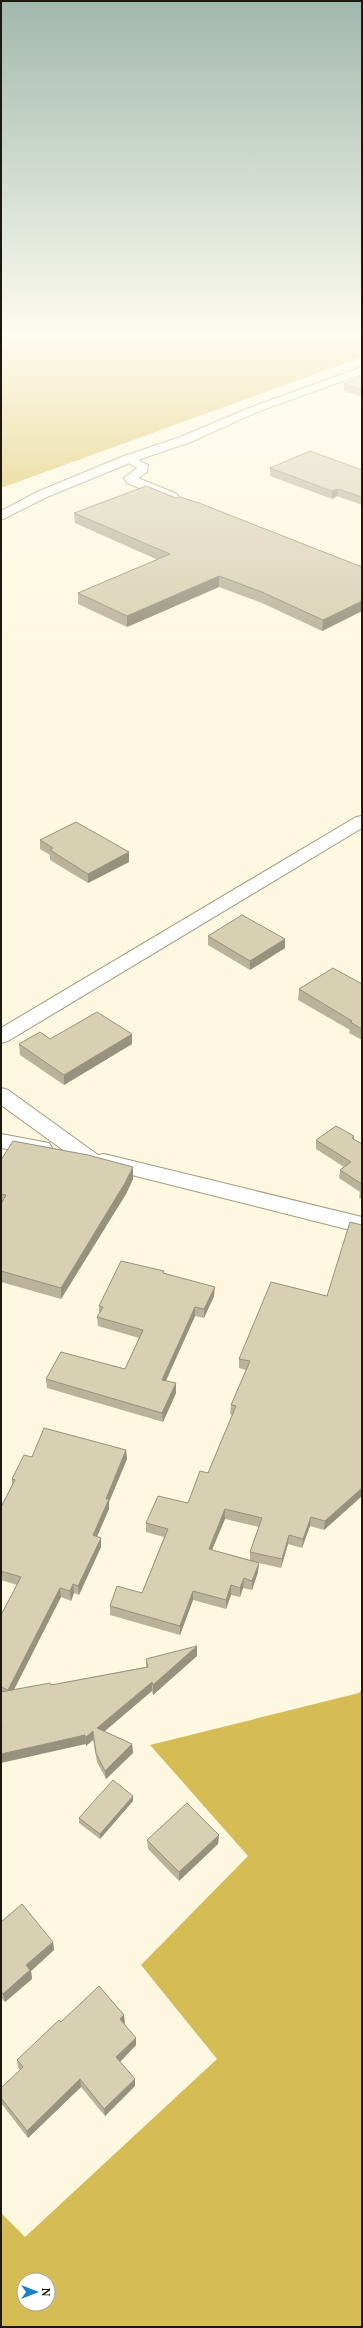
<svg xmlns="http://www.w3.org/2000/svg" width="363" height="2328" viewBox="0 0 363 2328" font-family="'Noto Serif',serif">
<rect width="100%" height="100%" fill="#fef8e0"/>
<path fill="#d5bd54" fill-rule="evenodd" d="M362,1689V2327H1V2213L25,2237L217,2059L141,1965L248,1856L150,1745L359,1693ZM24,2280H48V2304H24Z"/>
<path fill="#d7bf56" d="M1,333H362V357L1,488Z"/>
<g fill="none" stroke-linecap="round" stroke-linejoin="round">
<g stroke="#a29b7e" stroke-width="2">
<path id="minor" d="M128,455L148,465L147,472L138,478L177,494L179,497L177,500H169L127,483L124,478L137,468L122,459Z
M1,1088L8,1090L98,1155L104,1154L362,1217V1233L104,1168L95,1164L89,1165L81,1163L1,1105Z
M1,1134L49,1143L52,1148L49,1153L41,1155L1,1148Z"/>
</g>
<g stroke="#a29b7e" stroke-width="2">
<path id="tertiary" d="M362,367V374L257,412L191,442L132,462L47,497L1,520V511L39,491L124,456L183,436L249,408Z
M362,816V828L8,1041L1,1043V1028L356,817Z"/>
</g>
<use href="#minor" fill="#fff" fill-rule="evenodd"/>
<use href="#tertiary" fill="#fff" fill-rule="evenodd"/>
</g>
<path fill="#b9b399" fill-rule="evenodd" d="M362,376V397L344,391V384Z
M270,468L362,470V505L337,496L332,499L270,476Z
M176,498L362,567V611L322,631L262,603L219,587L127,627L78,604V593L158,560L75,523L74,513Z
M40,840L129,852V862L88,883L50,860V855L40,849Z
M208,936L285,948L250,970L208,945Z
M362,984V1040L349,1033L350,1030L298,1000L299,989Z
M50,1039L132,1044L64,1085L20,1055L19,1044Z
M354,1136V1139L362,1144V1199L359,1198L360,1192L339,1178L340,1170L344,1167L316,1149V1140Z
M1,1160L133,1167V1179L126,1194L61,1299L1,1282Z
M362,1225V1496L324,1530L310,1526L302,1548L288,1544L281,1568L259,1563L258,1572L252,1590L243,1588L240,1597L231,1595L226,1609L193,1600L180,1635L110,1615V1606L142,1593L164,1537L146,1532V1523L188,1503L208,1473L232,1415L230,1414L231,1405L246,1370L239,1368V1359L327,1296ZM225,1519L259,1527L250,1552V1560L212,1550Z
M164,1273L214,1296L204,1318L195,1316L166,1381L176,1383V1393L163,1422L47,1388L46,1379L125,1369L139,1338L98,1326L97,1317L99,1314V1306Z
M126,1450L127,1459L109,1502V1509L97,1537L101,1538V1547L79,1595L74,1593L71,1601L61,1597L14,1690L51,1685L146,1667V1659L197,1656L153,1695L152,1691L104,1731L132,1744L133,1753L106,1779L97,1762L93,1740L86,1746V1744L2,1728L1,1725V1615L17,1585L1,1580V1507L12,1485V1479L32,1457Z
M133,1801L100,1839L79,1823V1818Z
M219,1835L218,1844L179,1881L148,1849L147,1840Z
M1,1922L53,1942L54,1950L31,1971L32,1979L5,2002L1,1998Z
M61,2022L125,2023L124,2024L136,2045L120,2062L135,2079V2086L105,2116L81,2087L28,2138L1,2103V2088L20,2070L18,2067L17,2060Z"/>
<path fill="#96927d" d="M338,489L337,496L332,499V491Z
M219,576V587L127,627V616Z
M362,601V611L322,631L323,620Z
M129,852V862L88,883V874Z
M285,939V948L250,970V961Z
M132,1034V1044L64,1085V1075Z
M133,1167V1179L126,1194L61,1299V1288Z
M215,1287L214,1296L204,1318V1309Z
M195,1307V1316L162,1389V1380Z
M176,1383V1393L163,1422L162,1413Z
M126,1450L127,1459L109,1502V1509L93,1545V1535L106,1499Z
M362,1488V1496L324,1530L325,1521Z
M225,1509V1519L208,1559L209,1549Z
M311,1517L310,1526L302,1548L303,1539Z
M289,1535L288,1544L281,1568L282,1559Z
M101,1538V1547L79,1595L78,1586Z
M259,1563L258,1572L252,1590V1581Z
M244,1578L243,1588L240,1597V1588Z
M73,1584L74,1593L71,1601L70,1591Z
M231,1585V1595L226,1609V1600Z
M60,1588L61,1597L9,1699L8,1690Z
M193,1591V1600L180,1635V1626Z
M197,1646V1656L153,1695V1685Z
M152,1682V1691L98,1737L97,1728Z
M93,1731V1740L86,1746V1737Z
M85,1735L86,1744L1,1763V1754Z
M132,1744L133,1753L106,1779L105,1771Z
M133,1796V1801L100,1839V1834Z
M219,1835L218,1844L179,1881V1872Z
M53,1942L54,1950L31,1971L32,1979L5,2002L3,1994L26,1965Z
M124,2015L125,2023L121,2027L120,2019Z
M136,2038V2045L117,2065L116,2057Z
M80,2079L81,2087L28,2138L27,2131Z
M135,2079V2086L105,2116L104,2109Z"/>
<path fill="#d7d0b2" stroke="#96927d" d="M362,376V390L344,384Z
M310,451L362,470V497L338,489L332,491L270,468Z
M146,486L176,498L180,497L199,503L362,567V601L323,620L262,592L219,576L127,616L78,593L170,554L74,513Z
M76,822L129,852L88,874L50,850L53,848L40,840Z
M242,915L285,939L250,961L208,936Z
M333,968L362,984V1029L350,1022L352,1021L299,989Z
M97,1012L132,1034L64,1075L19,1044L40,1032L50,1039Z
M336,1126L354,1136L352,1138L362,1144V1184L340,1170L351,1162L316,1140Z
M13,1141L88,1155L133,1167L125,1183L61,1288L1,1271V1204L6,1195L1,1194V1160Z
M350,1222L362,1225V1488L325,1521L311,1517L303,1539L289,1535L282,1559L250,1552L262,1518L225,1509L209,1549L259,1563L252,1581L244,1578L240,1588L231,1585L226,1600L193,1591L180,1626L110,1606L117,1586L142,1593L168,1529L146,1523L158,1496L188,1503L200,1471L208,1473L236,1406L231,1405L250,1361L239,1359L271,1282L327,1296Z
M121,1261L164,1271L163,1273L215,1287L204,1309L195,1307L162,1380L176,1383L162,1413L46,1379L61,1352L125,1369L143,1330L97,1317L103,1307L99,1306Z
M44,1428L126,1450L106,1499H109L93,1535L101,1538L78,1586L73,1584L70,1591L60,1588L8,1690L1,1687V1615L21,1577L1,1571V1507L15,1480L12,1479L24,1455L32,1457Z
M197,1646L153,1685L152,1682L97,1728L132,1744L105,1771L96,1753L93,1731L86,1737L85,1735L1,1754V1729L2,1728L1,1725V1692L50,1683L51,1685L148,1667L146,1659Z
M113,1780L133,1796L100,1834L79,1818Z
M187,1803L219,1835L179,1872L147,1840Z
M22,1904L53,1942L26,1965L30,1970L3,1994L1,1991V1922Z
M99,1986L124,2015L120,2019L136,2038L116,2057L135,2079L104,2109L80,2079L27,2131L1,2098V2088L23,2067L17,2060L59,2020L61,2022Z"/>
<linearGradient id="sky" x2="0" y2="1"><stop stop-color="#a1b8ae"/><stop offset="0.51" stop-color="#fffcf1"/><stop offset="1" stop-color="#fffcf1" stop-opacity="0"/></linearGradient>
<rect width="363" height="659" fill="url(#sky)"/>
<rect width="363" height="2328" fill="none" stroke="#1c1a0f" stroke-width="4"/>
<g transform="translate(36 2292) rotate(90)"><circle r="19" fill="#ffffff" stroke="#a4a39f"/>
<path d="M0-3L7 15L0 10L-7 15Z" fill="#1680ca"/>
<text y="-6" font-size="11" font-weight="bold" text-anchor="middle" fill="#1c1a0f">N</text>
</g>
</svg>
